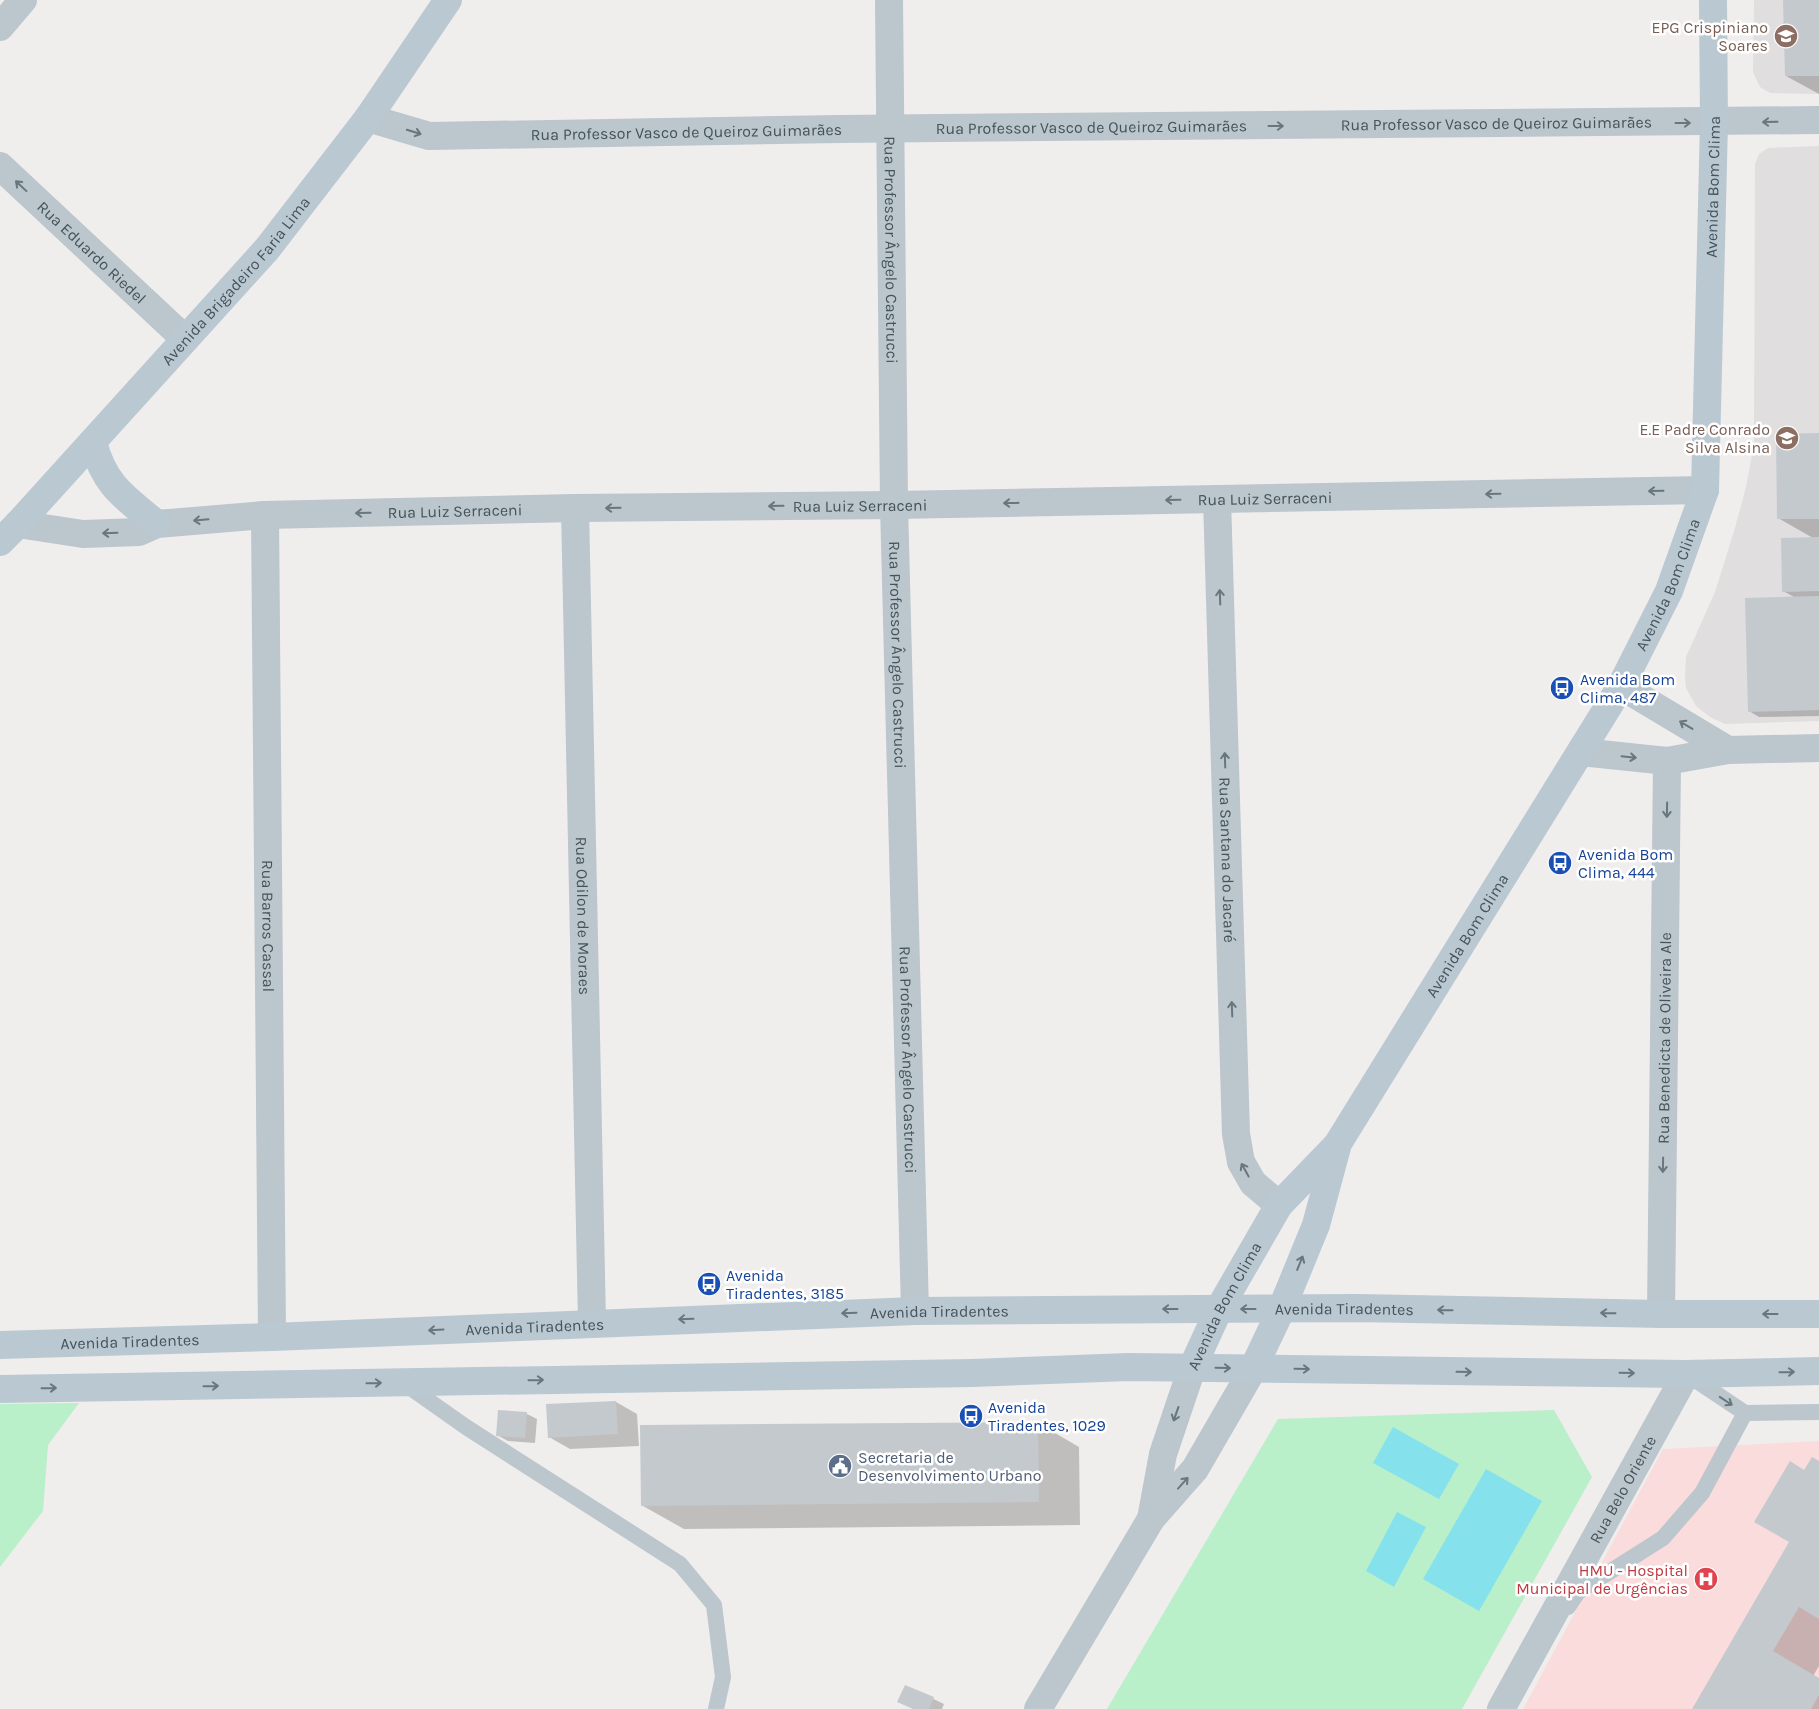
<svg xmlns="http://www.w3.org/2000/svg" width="1819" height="1709" viewBox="0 0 1819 1709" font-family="Karla,sans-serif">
<rect width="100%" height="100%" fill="#f0eded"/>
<path fill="#e1dedf" d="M1754,0H1819V94L1770,93L1760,87L1753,72Z
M1819,146V721L1725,724L1710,717L1696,706L1686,688L1685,675L1686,657L1715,592L1735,528L1746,487L1754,444L1755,164L1759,154L1768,148Z"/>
<path fill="#fbdcdc" d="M1819,1441V1709H1523L1663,1449Z"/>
<path fill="#b9efc9" d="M79,1403L48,1445L43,1511L0,1567V1404Z
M1554,1410L1592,1477L1462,1709H1107L1278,1419Z"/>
<path fill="#85e2ed" d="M1393,1427L1459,1464L1439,1499L1373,1463Z
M1486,1469L1542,1501L1479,1611L1423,1579Z
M1397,1512L1426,1527L1394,1587L1366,1571Z"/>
<path fill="#0003" d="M1785,0H1819V94L1786,76Z
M1819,434V716L1759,717L1749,711L1796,598L1783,591L1813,538L1778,518Z
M616,1402L637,1414L639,1446L570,1449L549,1437Z
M527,1414L537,1419L535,1443L508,1441L497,1435Z
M1038,1423L1079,1447L1080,1525L684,1529L643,1506Z
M1819,1463V1666L1813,1676L1819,1679V1709H1694L1790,1542L1805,1471Z
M906,1686L944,1704L942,1709H913Z"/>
<path fill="#c4c9cd" d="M1783,0H1819V76H1785Z
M1819,433V519H1777L1776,434Z
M1819,537V591L1782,592L1781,538Z
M1819,596V710L1748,712L1745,598Z
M616,1401L618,1434L548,1438L546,1404Z
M498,1410L527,1412L525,1438L496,1436Z
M1038,1422L1039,1502L641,1506L640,1425Z
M1812,1457L1819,1461V1619L1799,1607L1773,1651L1819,1678V1695L1811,1709H1692L1789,1542L1754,1522L1790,1461L1804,1470Z
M905,1685L934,1697L929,1709H913L897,1702Z"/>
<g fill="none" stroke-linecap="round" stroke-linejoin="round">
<path stroke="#bbc6cd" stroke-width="16" d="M1688,1375L1745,1413L1819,1412
M405,1384L466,1427L680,1564L714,1605L723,1677L716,1709
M1568,1607L1578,1592L1663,1538L1702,1493L1745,1413"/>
<g stroke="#bbc6cd" stroke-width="28">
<path id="s1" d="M889,0L894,505L915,1311"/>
<path d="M0,27L23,0"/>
<path id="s2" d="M368,118L429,136L839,129L1819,120"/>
<path id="s3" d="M0,166L185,339"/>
<path id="s4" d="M1217,499L1236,1134L1241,1162L1253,1183L1279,1205"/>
<path id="s5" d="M575,508L592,1323"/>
<path id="s6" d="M265,515L272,1337"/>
<path id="s7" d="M18,524L83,534L139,532L157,524L265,515L575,508L894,505L1705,490"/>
<path d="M1621,686L1728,750"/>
<path d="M1581,752L1667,761L1728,750L1819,748"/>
<path id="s8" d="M1661,1314L1667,761"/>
<path d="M1151,1519L1163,1454L1192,1368"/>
<path d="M1038,1709L1151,1519L1195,1469L1253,1369"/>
<path id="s9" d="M1501,1709L1686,1374"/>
</g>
<g stroke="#bac8d2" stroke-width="28">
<path d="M93,442C104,485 124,497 157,524"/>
<path id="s10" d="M0,542L18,524L267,249L368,118L448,0"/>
<path id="s11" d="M0,1345L272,1337L915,1311L1358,1308L1661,1314H1819"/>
<path id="s12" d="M1192,1368L1219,1309L1279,1205L1337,1145L1621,686L1669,591L1705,490L1714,123L1713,0"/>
<path d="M1253,1369L1282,1308L1316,1225L1337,1147"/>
<path d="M0,1389L972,1373L1129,1367L1686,1374L1819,1371"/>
</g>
</g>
<defs><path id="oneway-shaft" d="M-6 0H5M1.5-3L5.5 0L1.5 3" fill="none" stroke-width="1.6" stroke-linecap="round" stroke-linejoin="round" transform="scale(1.25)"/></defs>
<g stroke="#68767d">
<use href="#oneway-shaft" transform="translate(1770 122) rotate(179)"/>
<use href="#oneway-shaft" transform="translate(1683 123)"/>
<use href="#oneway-shaft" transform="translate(1276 126)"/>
<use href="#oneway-shaft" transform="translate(414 132) rotate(17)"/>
<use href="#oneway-shaft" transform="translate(21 186) rotate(-137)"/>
<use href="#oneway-shaft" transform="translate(1656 491) rotate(179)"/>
<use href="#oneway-shaft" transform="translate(1493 494) rotate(179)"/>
<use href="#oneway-shaft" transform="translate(1173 500) rotate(179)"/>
<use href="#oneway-shaft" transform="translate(1011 503) rotate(179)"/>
<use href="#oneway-shaft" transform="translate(776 506) rotate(179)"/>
<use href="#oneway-shaft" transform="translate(613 508) rotate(179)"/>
<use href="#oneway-shaft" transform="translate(363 513) rotate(179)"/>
<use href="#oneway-shaft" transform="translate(201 520) rotate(175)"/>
<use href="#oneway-shaft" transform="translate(110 533) rotate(178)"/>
<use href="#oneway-shaft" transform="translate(1220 597) rotate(-92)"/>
<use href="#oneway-shaft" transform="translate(1686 725) rotate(-149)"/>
<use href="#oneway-shaft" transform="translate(1629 757) rotate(6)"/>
<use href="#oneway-shaft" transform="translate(1225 760) rotate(-92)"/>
<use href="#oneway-shaft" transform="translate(1667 810) rotate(91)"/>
<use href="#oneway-shaft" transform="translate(1232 1009) rotate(-92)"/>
<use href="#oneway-shaft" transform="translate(1663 1165) rotate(91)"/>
<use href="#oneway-shaft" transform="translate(1245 1170) rotate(-119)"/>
<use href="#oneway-shaft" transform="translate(1726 1401) rotate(34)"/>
<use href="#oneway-shaft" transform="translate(1176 1414) rotate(109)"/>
<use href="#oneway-shaft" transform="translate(1183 1483) rotate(-48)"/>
</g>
<g stroke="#68767f">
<use href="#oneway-shaft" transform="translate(1300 1263) rotate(-68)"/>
<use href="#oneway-shaft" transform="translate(1170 1309) rotate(-180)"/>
<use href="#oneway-shaft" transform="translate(1248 1309) rotate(180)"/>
<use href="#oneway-shaft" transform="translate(1445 1310) rotate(-179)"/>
<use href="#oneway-shaft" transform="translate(849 1313) rotate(178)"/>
<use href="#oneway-shaft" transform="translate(1608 1313) rotate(-179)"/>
<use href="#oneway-shaft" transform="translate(1770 1314) rotate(-180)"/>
<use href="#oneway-shaft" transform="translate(686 1319) rotate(178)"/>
<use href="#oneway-shaft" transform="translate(436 1330) rotate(177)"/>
<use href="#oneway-shaft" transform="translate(1223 1368) rotate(1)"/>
<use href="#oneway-shaft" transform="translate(1302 1369) rotate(1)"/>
<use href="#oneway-shaft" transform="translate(1464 1372) rotate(1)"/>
<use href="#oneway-shaft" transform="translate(1787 1372) rotate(-1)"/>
<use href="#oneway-shaft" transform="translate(1627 1373) rotate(1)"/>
<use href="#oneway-shaft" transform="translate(536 1380) rotate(-1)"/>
<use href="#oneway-shaft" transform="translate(374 1383) rotate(-1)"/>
<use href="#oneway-shaft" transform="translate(211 1386) rotate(-1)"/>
<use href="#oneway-shaft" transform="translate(49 1388) rotate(-1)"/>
</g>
<defs>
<g id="school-disc" transform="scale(1.25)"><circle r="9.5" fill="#8d6e63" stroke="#fff"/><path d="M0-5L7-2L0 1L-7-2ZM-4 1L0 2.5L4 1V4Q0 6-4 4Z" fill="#fff"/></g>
<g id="bus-disc" transform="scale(1.25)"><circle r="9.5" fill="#1a4fb4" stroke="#fff"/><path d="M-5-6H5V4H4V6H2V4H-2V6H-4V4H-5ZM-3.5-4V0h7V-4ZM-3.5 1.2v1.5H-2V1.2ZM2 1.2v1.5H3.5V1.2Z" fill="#fff"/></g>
<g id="civic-disc" transform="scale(1.25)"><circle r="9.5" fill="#5c6f8a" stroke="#fff"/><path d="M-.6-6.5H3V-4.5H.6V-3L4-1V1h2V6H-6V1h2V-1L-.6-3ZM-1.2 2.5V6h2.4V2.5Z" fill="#fff"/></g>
<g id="hospital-disc" transform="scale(1.25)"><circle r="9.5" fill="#e0444e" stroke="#fff"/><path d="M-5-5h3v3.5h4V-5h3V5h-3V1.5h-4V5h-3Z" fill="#fff"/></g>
</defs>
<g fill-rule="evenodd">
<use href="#school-disc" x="1786" y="36"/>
<use href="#school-disc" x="1787" y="438"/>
<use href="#bus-disc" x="1562" y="688"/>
<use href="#bus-disc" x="1560" y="863"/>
<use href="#bus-disc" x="709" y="1284"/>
<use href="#bus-disc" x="971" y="1416"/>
<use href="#civic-disc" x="840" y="1466"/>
<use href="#hospital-disc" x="1706" y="1579"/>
</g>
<g text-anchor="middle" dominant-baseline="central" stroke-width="5" stroke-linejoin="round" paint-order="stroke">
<g font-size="16" fill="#785e54" stroke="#fff" text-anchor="end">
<text x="1768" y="27">EPG Crispiniano<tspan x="1768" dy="18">Soares</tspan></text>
<text x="1770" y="429">E.E Padre Conrado<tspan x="1770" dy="18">Silva Alsina</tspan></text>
</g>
<g font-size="16" fill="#45535b" stroke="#fff">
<text stroke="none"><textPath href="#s2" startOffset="1131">Rua Professor Vasco de Queiroz Guimarães</textPath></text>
<text stroke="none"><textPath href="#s2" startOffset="726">Rua Professor Vasco de Queiroz Guimarães</textPath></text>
<text stroke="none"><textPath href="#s2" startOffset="321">Rua Professor Vasco de Queiroz Guimarães</textPath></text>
<text stroke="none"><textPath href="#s12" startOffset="1325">Avenida Bom Clima</textPath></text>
<text stroke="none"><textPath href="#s1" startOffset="250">Rua Professor Ângelo Castrucci</textPath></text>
<text stroke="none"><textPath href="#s3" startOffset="126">Rua Eduardo Riedel</textPath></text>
<text stroke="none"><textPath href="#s10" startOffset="352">Avenida Brigadeiro Faria Lima</textPath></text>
<text stroke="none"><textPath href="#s7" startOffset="1250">Rua Luiz Serraceni</textPath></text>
<text stroke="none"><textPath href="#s7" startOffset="845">Rua Luiz Serraceni</textPath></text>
<text stroke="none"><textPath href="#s7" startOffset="440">Rua Luiz Serraceni</textPath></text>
<text stroke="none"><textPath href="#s12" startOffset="920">Avenida Bom Clima</textPath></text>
<text stroke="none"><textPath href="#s1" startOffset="655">Rua Professor Ângelo Castrucci</textPath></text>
<text stroke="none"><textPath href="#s4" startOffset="361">Rua Santana do Jacaré</textPath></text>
<text stroke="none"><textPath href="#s5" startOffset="408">Rua Odilon de Moraes</textPath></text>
<text stroke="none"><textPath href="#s6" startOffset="411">Rua Barros Cassal</textPath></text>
<text stroke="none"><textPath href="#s12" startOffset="515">Avenida Bom Clima</textPath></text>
<text stroke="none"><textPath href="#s8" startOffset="276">Rua Benedicta de Oliveira Ale</textPath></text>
<text stroke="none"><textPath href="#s1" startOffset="1060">Rua Professor Ângelo Castrucci</textPath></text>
<text stroke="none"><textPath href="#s12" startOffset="70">Avenida Bom Clima</textPath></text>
<text stroke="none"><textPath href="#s11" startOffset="1345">Avenida Tiradentes</textPath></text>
<text stroke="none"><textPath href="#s11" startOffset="940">Avenida Tiradentes</textPath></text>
<text stroke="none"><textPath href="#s11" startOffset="535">Avenida Tiradentes</textPath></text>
<text stroke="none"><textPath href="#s11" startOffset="130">Avenida Tiradentes</textPath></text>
<text stroke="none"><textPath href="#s9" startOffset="251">Rua Belo Oriente</textPath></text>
</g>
<g font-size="16" fill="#164399" stroke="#fff" text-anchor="start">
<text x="1580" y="679">Avenida Bom<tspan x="1580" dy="18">Clima, 487</tspan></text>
<text x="1578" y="854">Avenida Bom<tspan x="1578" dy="18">Clima, 444</tspan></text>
<text x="726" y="1275">Avenida<tspan x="726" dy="18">Tiradentes, 3185</tspan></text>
<text x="988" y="1407">Avenida<tspan x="988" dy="18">Tiradentes, 1029</tspan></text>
</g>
<g font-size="16" fill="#4e5e75" stroke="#fff" text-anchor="start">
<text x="858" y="1457">Secretaria de<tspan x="858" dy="18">Desenvolvimento Urbano</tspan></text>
</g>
<g font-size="16" fill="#be3a42" stroke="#fff" text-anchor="end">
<text x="1688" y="1570">HMU - Hospital<tspan x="1688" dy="18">Municipal de Urgências</tspan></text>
</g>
</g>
</svg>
